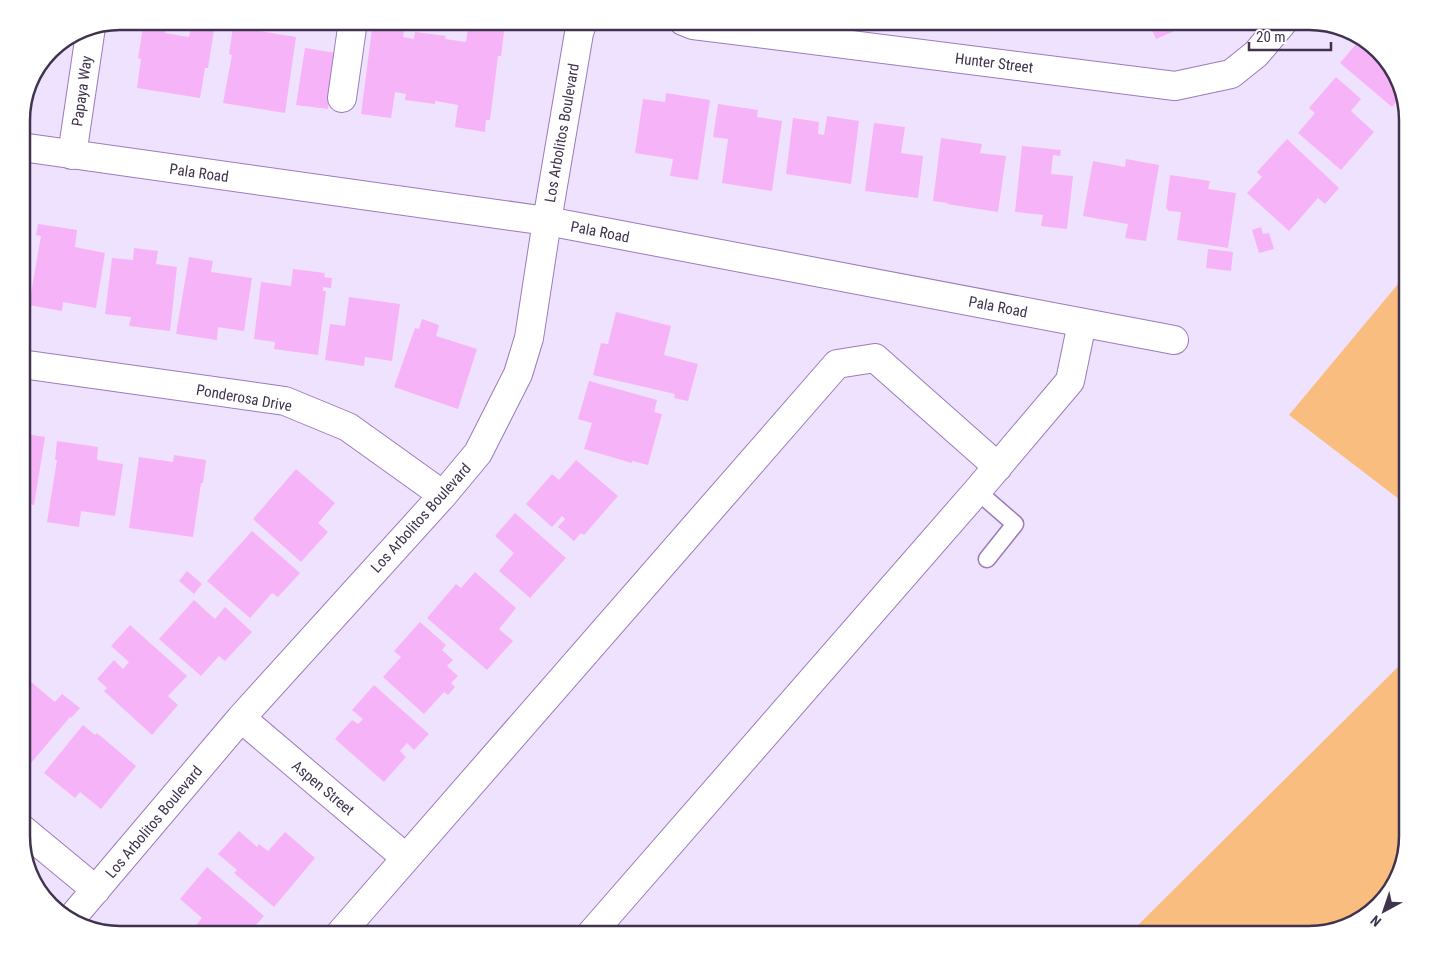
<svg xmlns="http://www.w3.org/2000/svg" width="1429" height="956" viewBox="0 0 1429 956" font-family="'Roboto Condensed',sans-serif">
<rect width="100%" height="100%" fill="#efe2fe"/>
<path fill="#f9bd7f" d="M1408,272V506L1289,415Z
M1408,657V837L1391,891L1353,924L1310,935H1128Z"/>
<path fill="#f7b3f7" d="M144,21L167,23L165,33L189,37L191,26L214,30L208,68H205L200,98L137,88L141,59L138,58Z
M373,21H405L403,37L414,39L415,32L446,36L445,39L466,42L469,21L505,24L501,56H498L490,120H486L485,132L455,127L458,105L435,101V104L405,100L406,94L395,92L391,118L361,114Z
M1111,21H1133L1115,29Z
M1148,21H1184L1186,26L1156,39Z
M233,27L296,37L285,113L223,103L232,55L229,54Z
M1362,37L1395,71L1402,96L1392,107L1340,63Z
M305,48L336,53L328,109L296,105Z
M1336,77L1361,99L1351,111L1374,132L1341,170L1298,133L1315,113L1309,108Z
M666,93L710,100L698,180L670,176L673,159L635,153L643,99L665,102Z
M718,104L758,110L757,117L782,121L772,191L722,183L728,139L713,137Z
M827,116L859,121L851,184L786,174L793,118L819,122L818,134L824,135Z
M874,123L905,127L901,153L923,156L918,198L865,191Z
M941,138L982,144L980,153L1006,156L998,212L947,204L948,203L933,201Z
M1287,139L1339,188L1325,204L1318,198L1289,231L1247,193L1262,177L1257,172Z
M1022,146L1061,150L1060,156L1053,155L1051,174L1073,176L1067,229L1041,226L1043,215L1015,212Z
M1126,159L1159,165L1146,241L1125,238L1128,224L1083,216L1093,161L1125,167Z
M1170,175L1210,181L1208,189L1236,193L1228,248L1177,240L1181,212L1169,211L1166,208Z
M38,224L77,230L75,247L105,253L96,308L63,302L62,311L29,305L41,236L36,235Z
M1261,227L1263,234L1269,233L1274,249L1259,253L1252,230Z
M21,233L30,234L23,289H21Z
M134,248L158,251L156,264L177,267L170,331L129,326L131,317L105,314L112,258L133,260Z
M1208,249L1233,252L1231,271L1206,268Z
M189,257L213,261L211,272L252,278L244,331L218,327L217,340L176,334Z
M293,269L325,273L324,277L332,278L331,288L323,287V291H326L318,355L274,349L275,342L254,339L261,282L291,286Z
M349,297L400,304L392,361L365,357L364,366L325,360L330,324L345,326Z
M616,312L671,326L664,355L698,364L688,401L674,398L675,394L593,375L601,343L608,344Z
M422,319L439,325L436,336L477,349L458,409L394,387L415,328L419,329Z
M589,381L657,400L654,412L662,414L648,465L632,461V463L584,449L592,423L578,419Z
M21,433L45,437L34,505L21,503Z
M57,441L98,447L97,460L123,464L115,516L81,511L79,527L47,522L57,460H55Z
M174,455L206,460L203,483H201L193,537L129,528L139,457L173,462Z
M576,460L618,496L584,535L581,533L574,541L558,527L565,519L562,516L552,527L526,504L552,474L559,480Z
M296,469L335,503L318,523L328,532L301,562L253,519Z
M515,513L566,558L530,598L499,571L514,553L495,536Z
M252,531L300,573L278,597L272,593L250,618L207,581Z
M187,571L202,584L194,594L179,581Z
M475,572L516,608L499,629L513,641L487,670L427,618L456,584L461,588Z
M194,600L215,619L225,607L252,632L225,661L219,656L201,676L159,639Z
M420,622L446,645L442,650L453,660L447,666L458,676L451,683L455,687L448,695L444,692L424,714L383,677L401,657L394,651Z
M130,625L187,676L168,696L178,705L152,735L104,691L107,688L97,679L114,660L123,669L129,662L111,646Z
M31,682L55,702L62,694L80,708L71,718L70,717L31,763L21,755V694Z
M374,685L429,734L414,750L407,743L400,751L406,757L384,782L335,739L352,720L358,724L363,719L352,710Z
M83,725L95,735L97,733L136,766L101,809L80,792L75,798L44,773Z
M239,831L257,847L259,844L268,851L285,832L315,858L274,907L234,873L237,870L218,854Z
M207,867L264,916L247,935H188L202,918L180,899Z"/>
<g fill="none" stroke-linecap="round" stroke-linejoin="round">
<g stroke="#9b7bbb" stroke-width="19">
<path id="lane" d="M977,491L1015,524L987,559"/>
</g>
<g stroke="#9b7bbb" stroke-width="30">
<path id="street" d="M683,21L693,25L1175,86L1231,74L1256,54L1284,21
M342,98L353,21
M72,155L91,27
M21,364L285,401L348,427L443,495
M241,718L406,858
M21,828L96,890
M70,920L241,718L443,495L478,453L518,374L529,338L547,221L1174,340
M339,935L837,364L875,358L998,467
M590,935L977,491L1070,381L1082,323"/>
</g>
<g stroke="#9b7bbb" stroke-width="30">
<path id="secondary" d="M21,147L547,221L579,33L583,21"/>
</g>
<use href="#lane" stroke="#fff" stroke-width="16"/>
<use href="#street" stroke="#fff" stroke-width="28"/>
<use href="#secondary" stroke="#fff" stroke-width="28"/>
</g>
<g text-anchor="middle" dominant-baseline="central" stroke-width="4.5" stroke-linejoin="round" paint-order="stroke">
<g font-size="15" fill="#40334e" stroke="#fff">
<text transform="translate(994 63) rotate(7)">Hunter Street</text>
<text transform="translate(82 91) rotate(-82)">Papaya Way</text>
<text transform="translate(562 133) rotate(-80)">Los Arbolitos Boulevard</text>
<text transform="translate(199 173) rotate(8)">Pala Road</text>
<text transform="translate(600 232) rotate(11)">Pala Road</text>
<text transform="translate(998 307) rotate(11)">Pala Road</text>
<text transform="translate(244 398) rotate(10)">Ponderosa Drive</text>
<text transform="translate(421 518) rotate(-48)">Los Arbolitos Boulevard</text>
<text transform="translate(323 788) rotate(40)">Aspen Street</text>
<text transform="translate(154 822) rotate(-50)">Los Arbolitos Boulevard</text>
</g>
</g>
<path d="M0 0H1429V956H0ZM120 30H1309A90 90 0 0 1 1399 120V836A90 90 0 0 1 1309 926H120A90 90 0 0 1 30 836V120A90 90 0 0 1 120 30Z" fill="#fff" fill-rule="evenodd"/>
<path fill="none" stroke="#40334e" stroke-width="2.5" d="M120 30H1309A90 90 0 0 1 1399 120V836A90 90 0 0 1 1309 926H120A90 90 0 0 1 30 836V120A90 90 0 0 1 120 30Z"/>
<g transform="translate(1384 911) rotate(220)" stroke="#ffffff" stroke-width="4" paint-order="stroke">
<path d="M0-4L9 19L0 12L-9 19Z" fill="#40334e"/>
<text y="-8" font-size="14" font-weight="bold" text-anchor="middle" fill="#40334e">N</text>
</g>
<path d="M1249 42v8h82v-8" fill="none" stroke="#40334e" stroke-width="2.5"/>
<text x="1256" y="42" font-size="15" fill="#40334e" stroke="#ffffff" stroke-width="4" paint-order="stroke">20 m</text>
</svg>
